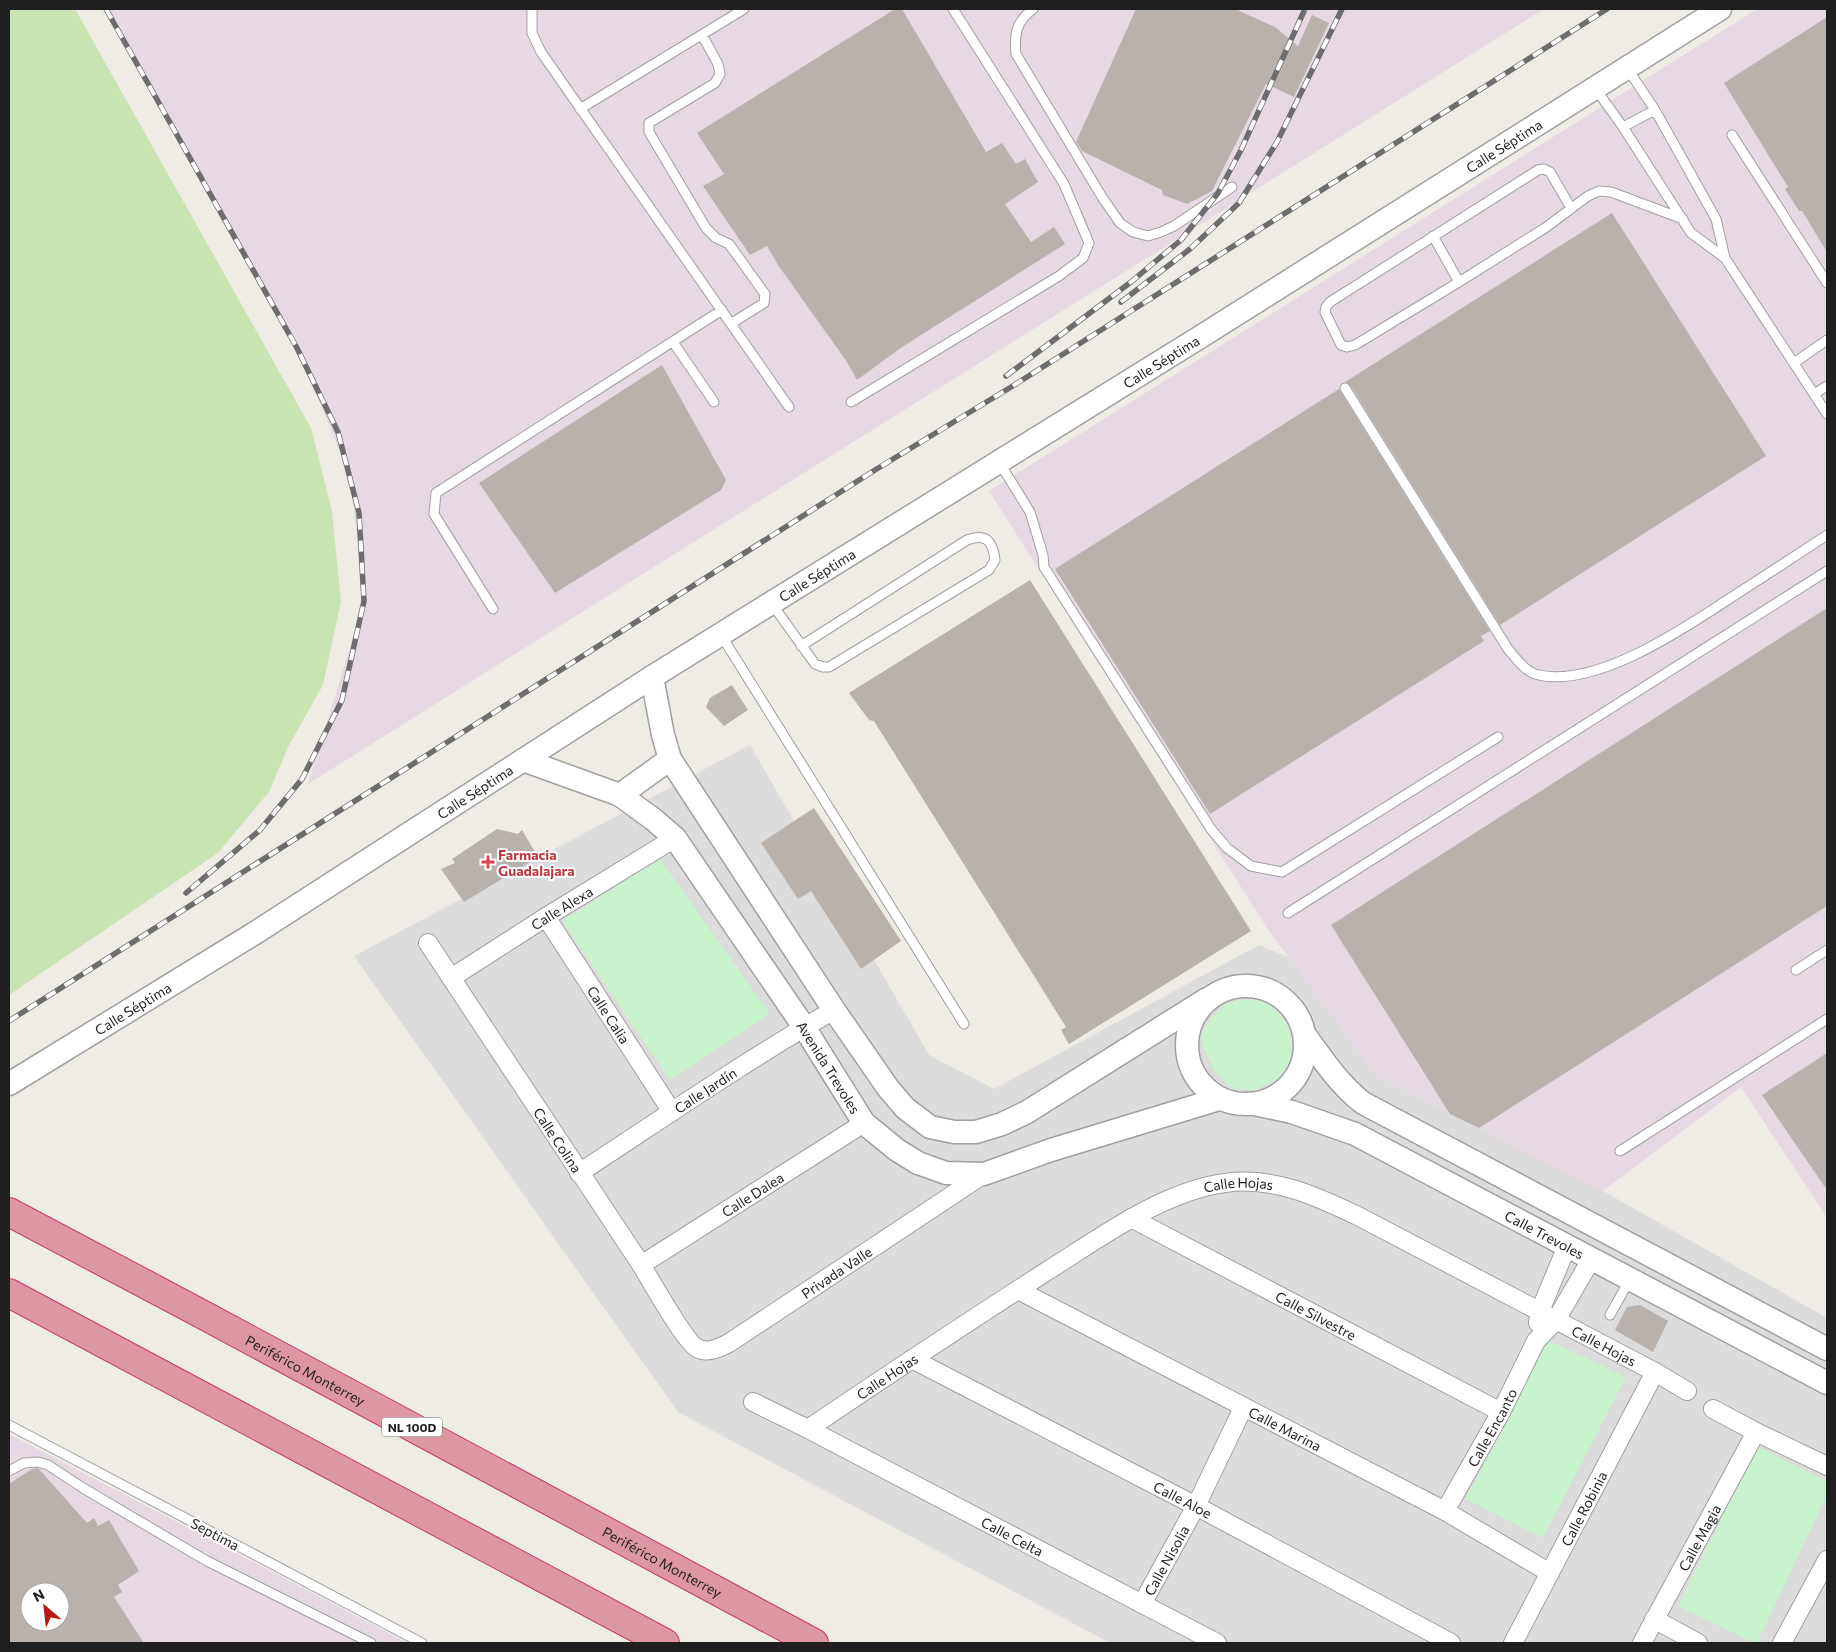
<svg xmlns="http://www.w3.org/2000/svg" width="1836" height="1652" viewBox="0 0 1836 1652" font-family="Commissioner,sans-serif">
<rect width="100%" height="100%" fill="#efece6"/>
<path fill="#dddcdc" d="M750,745L929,1055L994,1089L1259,945L1312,967L1522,1145L1827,1318V1643H1110L678,1412L354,956Z"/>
<path fill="#e7d9e4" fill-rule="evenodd" d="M107,9H1544L308,784L364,601L350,476L297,348Z
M1757,9H1827V1218L1741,1087L1603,1191L1377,1077L1269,931L989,491Z
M9,1434L408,1643H9ZM30,1592H60V1622H30Z"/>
<path fill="#cae3b2" d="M9,9H75L311,428L332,511L341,602L323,685L289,745L269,792L218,853L9,995Z"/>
<path fill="#c9f3cd" d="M660,859L770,1014L670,1080L562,921Z
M1242,999L1263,1001L1278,1011L1288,1026L1292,1043L1290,1060L1278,1079L1254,1090L1233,1088L1215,1072L1202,1045V1033L1211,1018L1225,1004Z
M1548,1340L1626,1377L1543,1538L1466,1499Z
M1757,1446L1827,1482V1495L1757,1643H1755L1678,1606Z"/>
<path fill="#dfdfdf" d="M1612,1297L1626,1305L1611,1329L1599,1321Z"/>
<path fill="#b8b1ac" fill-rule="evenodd" d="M895,9H902L986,152L1002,143L1016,164L1025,159L1038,182L1005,204L1031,242L1054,227L1065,244L902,347L857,380L847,362L778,265L767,246L750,255L703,186L724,174L697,133Z
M1136,9H1235L1275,27L1298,46L1312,15L1329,23L1294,97L1266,84L1212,191L1187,204L1163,195L1162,190L1082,151L1076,142Z
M1827,17V252L1802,211H1799L1785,189L1788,187L1724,83Z
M1612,213L1766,456L1500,625L1350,385L1345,382Z
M662,365L726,480L721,490L555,593L479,483Z
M1339,389L1490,631L1481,636L1484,641L1210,814L1055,569Z
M1030,580L1251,931L1069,1044L1061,1030L1066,1027L874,721L869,720L849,693Z
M1827,608V906L1479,1128L1450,1114L1331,925Z
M732,685L748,710L724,726L706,707L710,698Z
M814,808L901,941L861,969L811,891L798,899L761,843Z
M497,829L518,834L522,830L538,857L464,902L441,869L455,863L452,859Z
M1827,1053V1190L1762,1095Z
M1640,1305L1668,1321L1653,1352L1615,1330L1627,1307Z
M38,1468L87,1523L94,1518L98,1526L109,1520L139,1571L118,1585L122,1592L114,1597L144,1643H9V1484L32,1469ZM30,1592H60V1622H30Z"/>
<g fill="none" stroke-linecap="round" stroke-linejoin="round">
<g stroke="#a0a0a0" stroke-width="11">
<path id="service" d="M532,9V33L541,52L789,407
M1033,9C1016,22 1014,34 1016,54L1102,197L1120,223L1133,232L1148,236L1161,232L1174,226L1232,187
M702,35L718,64L720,74L715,83L649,123V132L706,228L716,238L729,244L765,294L764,303L732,323
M1627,68L1655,110L1716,219L1725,258
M1595,88L1623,127L1691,233L1725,258L1827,414
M580,109L744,9
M1623,127L1655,110
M1732,135L1827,283
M1571,208L1550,172L1544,169L1538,170L1330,302L1326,307L1325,312L1341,345L1347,347L1355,345L1459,282L1545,228L1588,196L1599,191L1611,192L1683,219
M1433,236L1459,282
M673,342L714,402
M1794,363L1827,340
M1345,388L1508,649C1516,658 1526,673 1539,675C1598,688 1688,626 1735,595C1766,575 1797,555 1827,535
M1814,394L1827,386
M851,402L1059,276L1083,258L1089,243L1064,184L953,9
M999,462L1030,512L1043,555L1044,567L1211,829L1227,848L1251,866L1282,872L1498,737
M772,604L815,664L823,667H829L989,570L995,560C993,541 986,533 967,540L801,646
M493,609L434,514L436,493L722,310
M721,635L964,1024
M1288,913L1827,571
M1796,970L1827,950
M1620,1151L1827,1019
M1610,1315L1630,1279
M9,1425L422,1643
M9,1471L24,1463L38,1462L48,1465L83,1488L207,1561L371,1643"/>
</g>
<g stroke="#a0a0a0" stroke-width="20">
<g id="minor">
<path id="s1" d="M546,917L672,1112"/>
<path id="s2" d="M428,943C499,1050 569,1157 640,1263C650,1279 685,1342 697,1348C707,1354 719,1348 729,1343L984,1174"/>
<path id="s3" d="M451,978L546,917L675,838"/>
<path id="s4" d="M579,1173C663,1118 747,1060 834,1010"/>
<path id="s5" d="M1131,1218L1501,1412"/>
<path id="s6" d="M641,1265L864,1123"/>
<path id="s7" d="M1018,1290L1445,1511L1550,1573"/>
<path d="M1538,1323L1540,1311L1567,1246"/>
<path id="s8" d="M912,1359L1196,1506L1451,1643"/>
<path id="s9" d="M753,1402L808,1429L1217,1643"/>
<path d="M1713,1409L1756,1432L1827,1466"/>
<path id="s10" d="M808,1429C886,1376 965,1324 1044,1273C1097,1240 1162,1191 1225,1183C1273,1176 1316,1196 1358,1216L1655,1372L1687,1391"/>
<path id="s11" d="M1445,1511L1501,1412L1536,1341L1556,1320L1592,1258"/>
<path id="s12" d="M1142,1604L1196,1506L1243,1408"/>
<path d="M1654,1619L1698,1643"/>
<path id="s13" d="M1513,1643L1655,1372"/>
<path id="s14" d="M1642,1643L1756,1432"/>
<path d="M1782,1643L1827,1560"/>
</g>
</g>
<g stroke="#a0a0a0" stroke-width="25">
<g id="tertiary">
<path d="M652,677L663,735L670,759L834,1010L888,1088L905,1108L930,1127L954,1132H976L1002,1124L1027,1112L1207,999"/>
<path id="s15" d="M523,760L620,795L653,819L675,838L804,1027L864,1123L897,1150L918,1163L946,1173L984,1174L1051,1150L1219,1099"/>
<path d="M620,795L670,759"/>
<circle cx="1246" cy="1045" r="59"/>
<path d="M1305,1035C1323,1060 1339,1084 1363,1103L1827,1349"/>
<path id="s16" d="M9,1084L255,933L652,677L1197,339L1720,9"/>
<path id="s17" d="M1254,1104L1292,1112L1355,1134L1827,1383"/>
</g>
</g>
<g stroke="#c63a68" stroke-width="30">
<g id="motorway">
<path id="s18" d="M9,1212L196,1311L814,1643"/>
<path d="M9,1293L665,1643"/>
</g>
</g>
<use href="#service" stroke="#fff" stroke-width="9"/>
<use href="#minor" stroke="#fff" stroke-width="18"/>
<use href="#tertiary" stroke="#fff" stroke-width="22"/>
<use href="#motorway" stroke="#dd97a3" stroke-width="28"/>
<g stroke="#6d6d6d" stroke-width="5.5">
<path id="rail" d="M106,9L297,348L338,432L359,513L364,601L342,700L302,779L260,830L186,893
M1121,302L1190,249L1239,203L1277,142L1342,9
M1006,376L1131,282L1181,240L1218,193L1241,150L1305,9
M9,1021L875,470L1016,384L1607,9"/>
</g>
<use href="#rail" stroke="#fff" stroke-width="4" stroke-dasharray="11" stroke-linecap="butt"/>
</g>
<path fill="#e0444e" stroke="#fff" stroke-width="2" d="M485.5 854.5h5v5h5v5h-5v5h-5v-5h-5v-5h5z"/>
<g text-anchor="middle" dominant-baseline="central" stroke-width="4" stroke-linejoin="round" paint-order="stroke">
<rect fill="#fff" stroke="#626262" stroke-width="1" x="382" y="1417.5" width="60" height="19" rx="4"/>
<g font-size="12" font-weight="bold" fill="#1f1f1f">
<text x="412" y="1427">NL 100D</text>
</g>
<g font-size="14" fill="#1f1f1f" stroke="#fff">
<text stroke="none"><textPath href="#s16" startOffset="1765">Calle Séptima</textPath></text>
<text stroke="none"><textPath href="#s16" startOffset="1360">Calle Séptima</textPath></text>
<text stroke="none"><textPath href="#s16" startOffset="955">Calle Séptima</textPath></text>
<text stroke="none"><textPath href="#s16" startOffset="550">Calle Séptima</textPath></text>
<text stroke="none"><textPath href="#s3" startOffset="131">Calle Alexa</textPath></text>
<text stroke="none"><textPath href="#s16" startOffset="145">Calle Séptima</textPath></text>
<text stroke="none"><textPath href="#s1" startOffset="116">Calle Calia</textPath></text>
<text stroke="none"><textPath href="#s15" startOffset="449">Avenida Trevoles</textPath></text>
<text stroke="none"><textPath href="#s4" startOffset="151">Calle Jardín</textPath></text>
<text stroke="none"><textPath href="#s2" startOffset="236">Calle Colina</textPath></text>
<text stroke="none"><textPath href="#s10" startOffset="500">Calle Hojas</textPath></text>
<text stroke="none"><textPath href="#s6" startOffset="132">Calle Dalea</textPath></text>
<text stroke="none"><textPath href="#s17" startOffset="320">Calle Trevoles</textPath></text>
<text stroke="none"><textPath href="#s2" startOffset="649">Privada Valle</textPath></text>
<text stroke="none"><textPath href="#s5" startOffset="209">Calle Silvestre</textPath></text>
<text stroke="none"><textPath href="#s10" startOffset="904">Calle Hojas</textPath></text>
<text stroke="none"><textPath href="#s18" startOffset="336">Periférico Monterrey</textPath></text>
<text stroke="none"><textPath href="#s10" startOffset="95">Calle Hojas</textPath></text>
<text stroke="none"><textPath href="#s11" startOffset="96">Calle Encanto</textPath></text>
<text stroke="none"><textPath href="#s7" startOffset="301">Calle Marina</textPath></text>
<text stroke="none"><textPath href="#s8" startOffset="305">Calle Aloe</textPath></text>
<text stroke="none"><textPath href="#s13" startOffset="152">Calle Robinia</textPath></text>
<text transform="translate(215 1534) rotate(28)">Septima</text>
<text stroke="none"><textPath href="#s9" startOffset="292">Calle Celta</textPath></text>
<text stroke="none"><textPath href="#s14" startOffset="120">Calle Magia</textPath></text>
<text stroke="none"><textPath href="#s12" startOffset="50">Calle Nisolia</textPath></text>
<text stroke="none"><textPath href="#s18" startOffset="741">Periférico Monterrey</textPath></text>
</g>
<g font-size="14" font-weight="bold" fill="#be3a42" stroke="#fff" text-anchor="start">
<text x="498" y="854">Farmacia<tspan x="498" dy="16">Guadalajara</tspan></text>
</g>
</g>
<rect width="1836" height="1652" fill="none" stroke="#1f1f1f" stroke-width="20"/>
<g transform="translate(45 1607) rotate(332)"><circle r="24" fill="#ffffff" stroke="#a5a5a5"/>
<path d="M0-4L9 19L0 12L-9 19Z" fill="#b71a17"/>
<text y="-8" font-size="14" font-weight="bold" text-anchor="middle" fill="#1f1f1f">N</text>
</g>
</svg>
